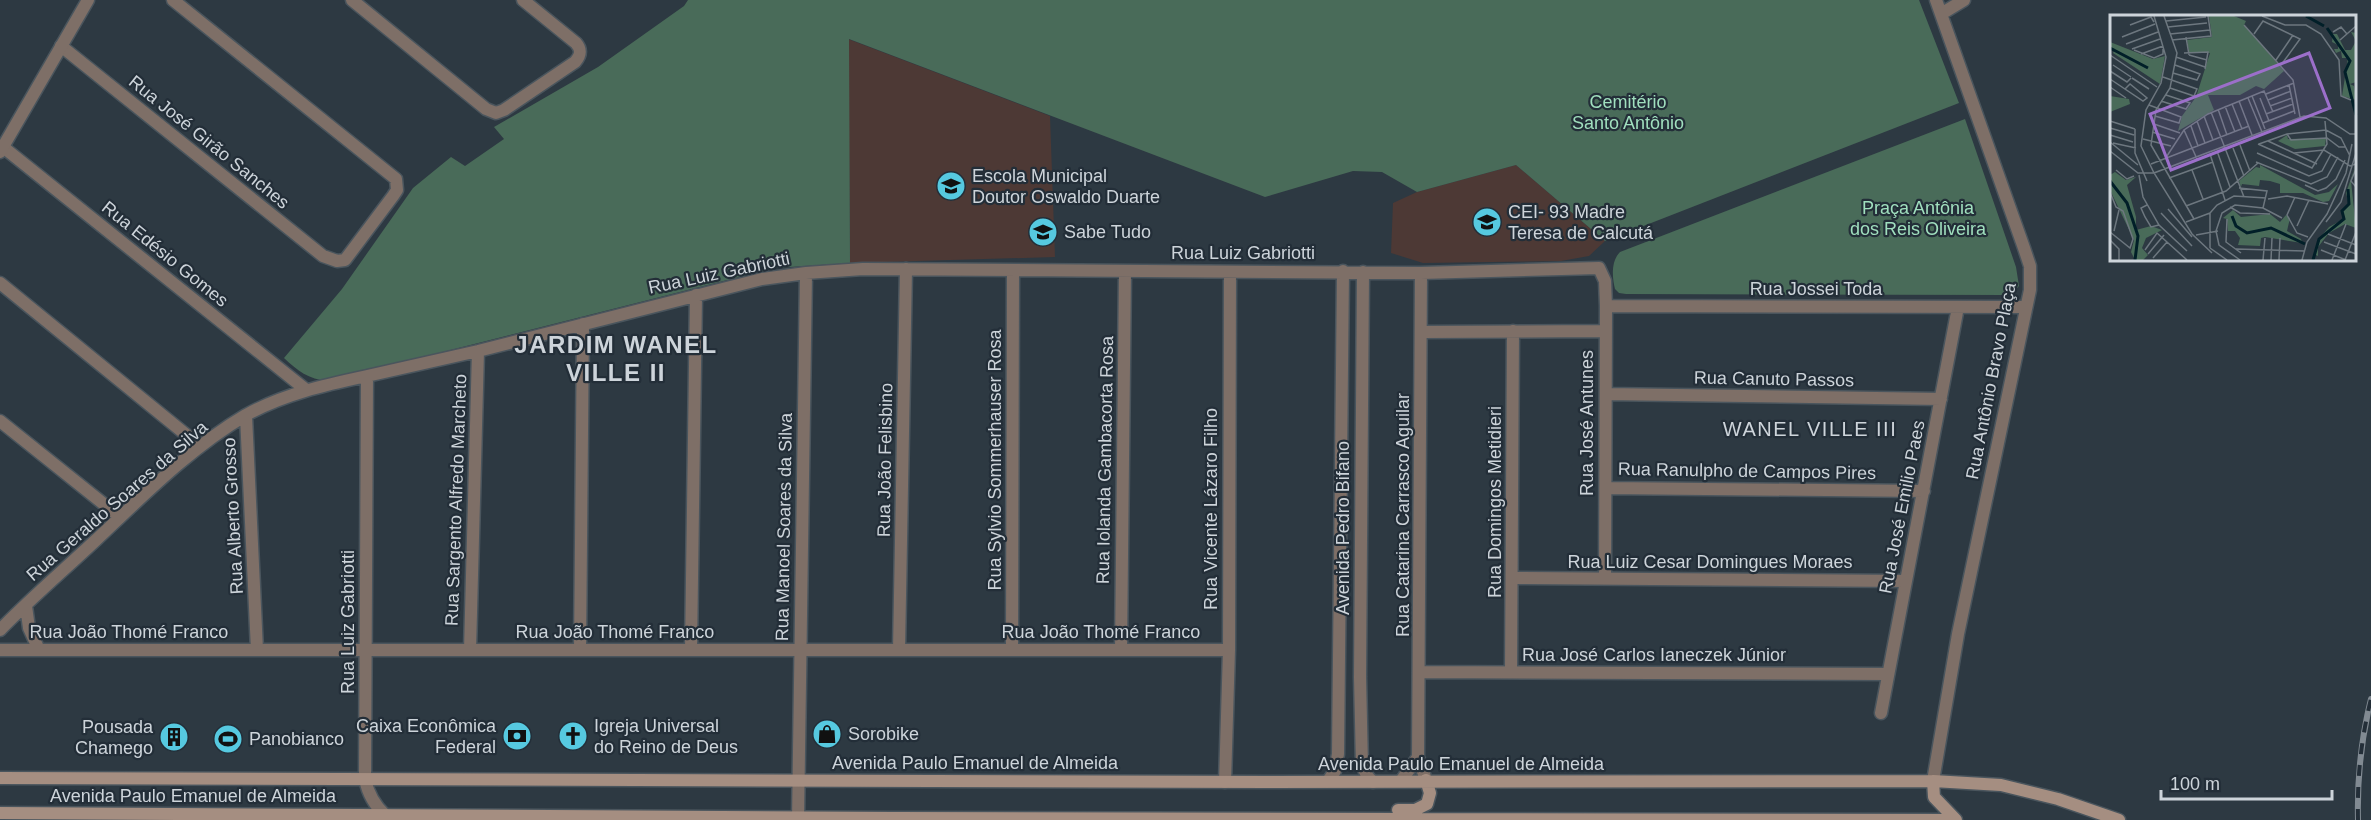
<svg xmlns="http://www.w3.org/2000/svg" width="2371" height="820" viewBox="0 0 2371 820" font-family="Helvetica,sans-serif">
<rect width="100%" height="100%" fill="#2d3942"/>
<path fill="#4d3935" d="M848,39L1050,116L1055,257L850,263Z
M1516,165L1605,241L1589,256L1561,261L1423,263L1391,253L1393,203L1417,192Z"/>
<path fill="#496b59" d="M688,0H1919L1959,103L1605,241L1516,165L1417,192L1382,172L1353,171L1265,197L849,39L850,263L775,268L328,381C308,379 298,371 284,358L342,289L413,188L451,157L465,166L504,139L494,127L598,67L684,6Z
M1965,119L2016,267L2019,286L2010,295L1626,294L1619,293L1615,289C1612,277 1611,261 1620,252Z"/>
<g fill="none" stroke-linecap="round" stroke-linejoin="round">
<g stroke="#4a555d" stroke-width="15">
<path id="minor" d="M352,0L486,109L496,113L504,110L575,62C581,55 582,50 576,43L523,0
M1941,14L1964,0
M61,46L323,256L337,261L345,260L393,196L397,190L396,179L173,0
M3,147L305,389
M1363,272L1360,677L1362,766L1368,777L1373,782
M0,283L200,446
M1606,306L2026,307
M1422,332L1604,331
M1606,394L1941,399
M246,416L257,650
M0,421L120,517
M1606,488L1924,491
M1513,578L1906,581
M26,606L29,628L39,650
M0,630C30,599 64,570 96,540C143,496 190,448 246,415C284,394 325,385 367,376
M0,650H1229
M470,650L478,351
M580,650L583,324
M691,650L696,295
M899,650L906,269
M1012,650L1013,270
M1121,650L1125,271
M1420,672L1888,674
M1511,672L1513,331
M1881,713L1958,307
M1418,757L1421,273
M1328,781L1335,771L1338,754L1343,271
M1401,781L1418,757L1426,780
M1933,781L1958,634L2030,290V266L2024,248L1936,0
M1225,782L1229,650L1230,272
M386,816C375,806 368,794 365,779L367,376L478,351L762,279L806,273L863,269L1421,273L1599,268L1605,281L1606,306L1605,579
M798,820L806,273"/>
</g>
<g stroke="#4a555d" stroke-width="15">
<path id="tertiary" d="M0,152L88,0"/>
</g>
<g stroke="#4a555d" stroke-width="15">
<path id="secondary" d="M0,778L1267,782L1933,781L2001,785L2058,799L2119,820
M1933,781L1934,797L1956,820
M1398,810H1415L1427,804L1430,793L1426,780
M0,813L892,818L1950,820"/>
</g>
<use href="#minor" stroke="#7e6f67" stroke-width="12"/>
<use href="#tertiary" stroke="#7e6f67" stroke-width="12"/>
<use href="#secondary" stroke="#a58e81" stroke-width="12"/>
<g stroke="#818a92" stroke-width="6">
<path id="rail" d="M2358,820C2357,778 2361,739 2371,699"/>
</g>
<use href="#rail" stroke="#232e38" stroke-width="4" stroke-dasharray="11" stroke-linecap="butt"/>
</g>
<defs>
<g id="school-disc" transform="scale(1.5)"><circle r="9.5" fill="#56c9e0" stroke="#232e38"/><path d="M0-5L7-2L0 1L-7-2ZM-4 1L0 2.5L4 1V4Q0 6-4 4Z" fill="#111"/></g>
<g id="shop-disc" transform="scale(1.5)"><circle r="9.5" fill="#56c9e0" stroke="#232e38"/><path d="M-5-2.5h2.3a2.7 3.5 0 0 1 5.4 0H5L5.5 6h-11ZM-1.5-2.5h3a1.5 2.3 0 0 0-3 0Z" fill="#111"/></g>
<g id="bank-disc" transform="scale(1.5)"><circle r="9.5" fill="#56c9e0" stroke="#232e38"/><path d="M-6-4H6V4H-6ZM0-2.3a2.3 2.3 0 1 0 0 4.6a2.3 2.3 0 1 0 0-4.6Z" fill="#111"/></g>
<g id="church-disc" transform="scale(1.5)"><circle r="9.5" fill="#56c9e0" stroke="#232e38"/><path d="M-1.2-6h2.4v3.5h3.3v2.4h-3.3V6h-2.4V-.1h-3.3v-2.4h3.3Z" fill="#111"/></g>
<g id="building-disc" transform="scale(1.5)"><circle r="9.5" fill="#56c9e0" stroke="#232e38"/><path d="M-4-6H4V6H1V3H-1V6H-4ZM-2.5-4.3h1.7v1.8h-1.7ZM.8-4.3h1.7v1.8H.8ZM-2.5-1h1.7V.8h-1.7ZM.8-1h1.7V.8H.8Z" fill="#111"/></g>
<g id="stadium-disc" transform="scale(1.5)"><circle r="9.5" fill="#56c9e0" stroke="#232e38"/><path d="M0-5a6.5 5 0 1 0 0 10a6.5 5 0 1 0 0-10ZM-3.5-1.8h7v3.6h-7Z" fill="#111"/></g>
</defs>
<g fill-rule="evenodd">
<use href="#school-disc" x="951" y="186"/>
<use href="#school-disc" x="1487" y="222"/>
<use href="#school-disc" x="1043" y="232"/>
<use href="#shop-disc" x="827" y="734"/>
<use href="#bank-disc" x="517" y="736"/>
<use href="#church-disc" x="573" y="736"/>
<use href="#building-disc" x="174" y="737"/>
<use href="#stadium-disc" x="228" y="739"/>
</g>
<g text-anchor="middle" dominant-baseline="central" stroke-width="4.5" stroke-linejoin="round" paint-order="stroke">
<g font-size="18" fill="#a0dfbe" stroke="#232e38">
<text x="1628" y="102">Cemitério<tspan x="1628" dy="21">Santo Antônio</tspan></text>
<text x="1918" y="208">Praça Antônia<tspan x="1918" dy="21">dos Reis Oliveira</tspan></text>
</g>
<g font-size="18" fill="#cdd4da" stroke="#232e38">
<text transform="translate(209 142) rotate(39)">Rua José Girão Sanches</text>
<text x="1243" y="253">Rua Luiz Gabriotti</text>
<text transform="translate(165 254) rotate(39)">Rua Edésio Gomes</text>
<text transform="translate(719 273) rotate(-12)">Rua Luiz Gabriotti</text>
<text x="1816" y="289">Rua Jossei Toda</text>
<text transform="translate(1774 379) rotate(1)">Rua Canuto Passos</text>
<text transform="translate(1991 381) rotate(-79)">Rua Antônio Bravo Plaça</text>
<text transform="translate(1587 423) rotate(-90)">Rua José Antunes</text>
<text transform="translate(885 460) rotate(-89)">Rua João Felisbino</text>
<text transform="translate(995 460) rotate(-90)">Rua Sylvio Sommerhauser Rosa</text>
<text transform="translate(1105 460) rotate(-89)">Rua Iolanda Gambacorta Rosa</text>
<text transform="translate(1747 471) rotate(1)">Rua Ranulpho de Campos Pires</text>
<text transform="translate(456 500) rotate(-88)">Rua Sargento Alfredo Marcheto</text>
<text transform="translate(117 501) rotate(-41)">Rua Geraldo Soares da Silva</text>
<text transform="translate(1495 502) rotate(-90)">Rua Domingos Metidieri</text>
<text transform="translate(1902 507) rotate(-79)">Rua José Emilio Paes</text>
<text transform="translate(1211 509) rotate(-90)">Rua Vicente Lázaro Filho</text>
<text transform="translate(1403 515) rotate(-90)">Rua Catarina Carrasco Aguilar</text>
<text transform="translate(233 516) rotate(-93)">Rua Alberto Grosso</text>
<text transform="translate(784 527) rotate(-89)">Rua Manoel Soares da Silva</text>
<text transform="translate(1343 528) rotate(-90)">Avenida Pedro Bifano</text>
<text x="1710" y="562">Rua Luiz Cesar Domingues Moraes</text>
<text transform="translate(348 622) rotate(-90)">Rua Luiz Gabriotti</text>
<text x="129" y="632">Rua João Thomé Franco</text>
<text x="615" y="632">Rua João Thomé Franco</text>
<text x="1101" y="632">Rua João Thomé Franco</text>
<text x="1654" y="655">Rua José Carlos Ianeczek Júnior</text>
<text x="975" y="763">Avenida Paulo Emanuel de Almeida</text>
<text x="1461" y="764">Avenida Paulo Emanuel de Almeida</text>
<text x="193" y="796">Avenida Paulo Emanuel de Almeida</text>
</g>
<g font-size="18" fill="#cdd4da" stroke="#232e38" text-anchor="start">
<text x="972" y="176">Escola Municipal<tspan x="972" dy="21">Doutor Oswaldo Duarte</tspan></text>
<text x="1508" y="212">CEI- 93 Madre<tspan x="1508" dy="21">Teresa de Calcutá</tspan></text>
<text x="1064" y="232">Sabe Tudo</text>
<text x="496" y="726" text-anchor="end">Caixa Econômica<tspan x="496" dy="21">Federal</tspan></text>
<text x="594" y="726">Igreja Universal<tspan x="594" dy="21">do Reino de Deus</tspan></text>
<text x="153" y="727" text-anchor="end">Pousada<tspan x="153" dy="21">Chamego</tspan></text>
<text x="848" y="734">Sorobike</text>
<text x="249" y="739">Panobianco</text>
</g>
<g font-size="20" letter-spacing="1.5" fill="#cdd4da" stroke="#232e38">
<text x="1810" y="429">WANEL VILLE III</text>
</g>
<g font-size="24" font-weight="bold" letter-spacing="1.5" fill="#cdd4da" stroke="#232e38">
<text x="616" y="344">JARDIM WANEL<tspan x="616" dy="28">VILLE II</tspan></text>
</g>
</g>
<g transform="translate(2110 15)">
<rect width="246" height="246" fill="#2d3942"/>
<path d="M99,1H124L136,6L134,10L174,56L154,74L146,71L130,80H98L104,95L68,116L72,101L86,82L100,38L79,37L77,25L102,22ZM241,17L246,18V67L240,69L244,71L246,85L232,81L238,43H232L231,36L226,38L224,34H228V30L222,27L223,19H227L235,35H241L246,26ZM0,27L43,44L55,41L50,69L3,38L5,34L0,33ZM0,81L19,84L20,89L0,97ZM177,120L178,124L216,123L215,131L185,134L168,126ZM246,149L241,166L246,213L235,209L219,218L208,232V241L204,239L209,224L219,212L234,204L232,196L239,189L236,178ZM150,150L205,180L219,177L228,169L219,186L213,187L193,178H170V169L160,166L150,165L149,171L132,169L131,172L129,166L146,152L150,153ZM5,157L16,165L26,162L17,170L26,202V215L41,211L52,215L36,223L32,233L38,240L33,245H25L21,237L24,225L0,175V160ZM123,195L131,202L160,199L170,207L176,200L180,203L177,216L191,224L192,228L155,222L151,223L150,231L128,230L130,223L125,216H118L117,204L113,203Z" fill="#496b59"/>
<path fill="none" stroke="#011f28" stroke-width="3" d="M196,1L214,11M217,13L240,46L235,57L246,100M0,33L38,53M0,166L17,188L28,221L25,245M122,201L126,211L137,218L161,213L195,229M203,245L209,224L234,204L232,196L239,189L238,174"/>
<path fill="none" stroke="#6d777f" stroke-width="1.5" d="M54,1L67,38L60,73L46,95L41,130L84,204M152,1L175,10H196L211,19L229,45L231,81L241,85M56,6L96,2M20,10L41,2L44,7M134,10L183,65L190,102M58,12L97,8M223,17L231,12L237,19M60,19L100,15M144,19L153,6L190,24L171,50M12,22L45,9M76,22L79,40M62,25L101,21L98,1M230,25L246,11M16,29L48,17M22,34L50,24M24,35L44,43L53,39V34M74,38L98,37L95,54M31,39L53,31M0,40L47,72M79,40L97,45M66,42L95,52M166,45L183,20M3,50L21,62M0,56L17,67L21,63M63,58L87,65L90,59L65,50M53,62L87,74L84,81L60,73M22,63L39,74M0,64L33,86L37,83L20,69L15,74M179,70L185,99M0,72L16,83M156,79L184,68M142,81L155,114M138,83L152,117M150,83L159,106M158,85L181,76M51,86L76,94L80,88L56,80M129,86L142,120M122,89L132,114M39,90L71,102L69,108L45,101M115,91L125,117M160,91L182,83M108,94L117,120M101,97L134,182M156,99L183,89M94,101L103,125M0,106L25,114M87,106L95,128M153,108L184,96M44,109L70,118M81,111L88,131M0,113L24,120M25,114V138L37,166M42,117L65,124M177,119L181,125L217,123L229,132H236M0,120L23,127M33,124L61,131M158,126L207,149M0,127L28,150M3,128L26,133M148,129L202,153L217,129L215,106M149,129L177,119L216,115L231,123L240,141M130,130L140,156M123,133L134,161M0,136L28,158H44L31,131L36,95L51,68L56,42L44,1M107,136L120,172M147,138L199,161L212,156L221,139M184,138L214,135L240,151L246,149M100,139L115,185M55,144L74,115M87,144L74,115L98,99L154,76L163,97M146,147L201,169L217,162L228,142M41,149L139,111M246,154L241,166L246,172M6,155L17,164L24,161M82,155L93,184M29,160L33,182L49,210L77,236M59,163L103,147M195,170L208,176L216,173L226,164L235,145M129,173L157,176L153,193M0,177L6,192L13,196L23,224L20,233L0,217M185,182L177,200L187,218L198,222M158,184L177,181L218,189M37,190L31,193L35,202L41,212L49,210M76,191L116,176L148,148M120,192L130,198L160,199M58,194L82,222M51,198L82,231M117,204L116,227L131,238M76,207L100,198M216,207L231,187L246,138M187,211L199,185M4,216L9,195M218,219L246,230M86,220L108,216M0,225L9,234V245M214,227L246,239M100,233V198L107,190L124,181L156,183M100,233L117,245M126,234L195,236M35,235L47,218L77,245M211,235L236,245M102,238L82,219L44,158L194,101L216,103L240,119H246M38,239L54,220M43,243L57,227M130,245L109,230L106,216L112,198L125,190L153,193L172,203M153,245L155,223M161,245L162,223M169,245L170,223M192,245L197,227L217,199L236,158L242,129M222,245L236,209M235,245L246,217"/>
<path fill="#9c6fca" fill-opacity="0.15" stroke="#9c6fca" stroke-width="3" d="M199,38L220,93L61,155L40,99Z"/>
<rect width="246" height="246" fill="none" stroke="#cdd4da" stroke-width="3"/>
</g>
<path d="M2161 790v9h171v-9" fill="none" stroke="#cdd4da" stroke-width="3"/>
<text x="2170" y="790" font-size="18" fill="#cdd4da" stroke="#232e38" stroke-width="4.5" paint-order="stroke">100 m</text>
</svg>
